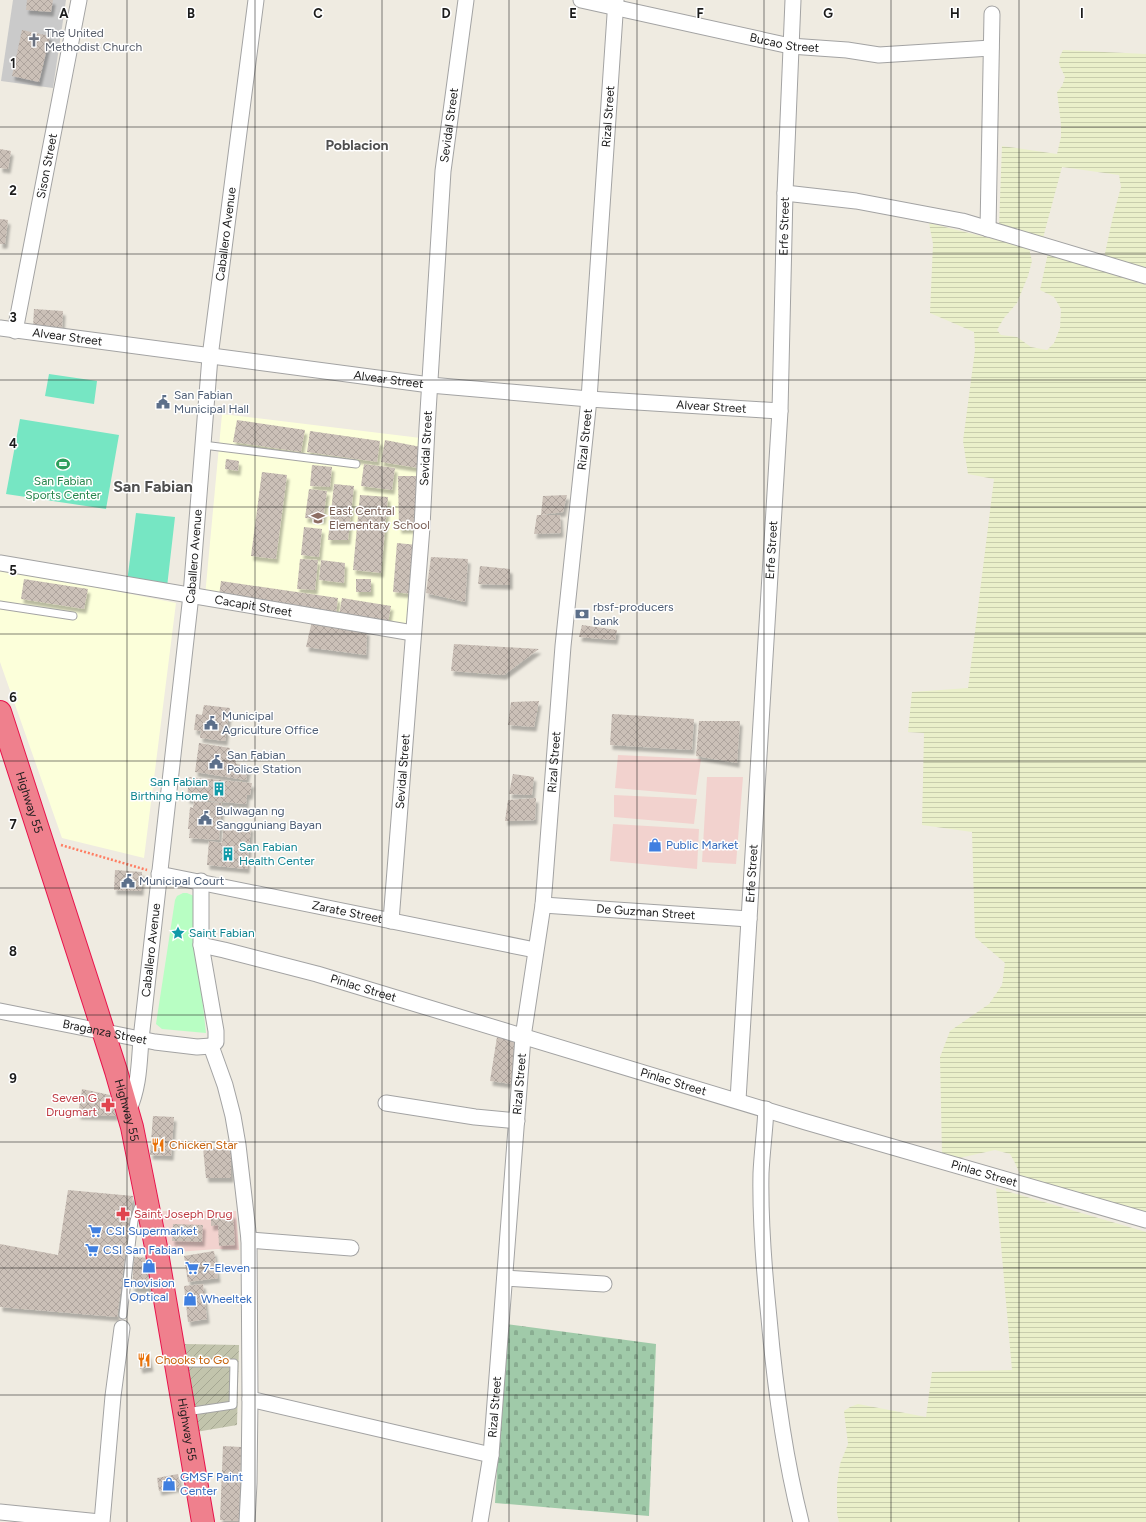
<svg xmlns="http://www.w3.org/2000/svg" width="1146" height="1522" viewBox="0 0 1146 1522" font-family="Figtree,sans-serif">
<defs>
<pattern id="construction-furrows" width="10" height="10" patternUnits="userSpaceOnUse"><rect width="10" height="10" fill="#c2c4ac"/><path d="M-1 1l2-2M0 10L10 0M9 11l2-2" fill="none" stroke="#a6a893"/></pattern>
<pattern id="farmland-rules" width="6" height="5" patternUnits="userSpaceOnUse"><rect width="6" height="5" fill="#eaf0ca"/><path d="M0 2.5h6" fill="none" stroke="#c8cdad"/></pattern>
<pattern id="cemetery-stones" width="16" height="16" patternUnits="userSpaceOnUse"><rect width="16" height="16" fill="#a0caa9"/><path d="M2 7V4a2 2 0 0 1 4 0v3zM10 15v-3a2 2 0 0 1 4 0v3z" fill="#89ad91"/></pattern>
<pattern id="building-cross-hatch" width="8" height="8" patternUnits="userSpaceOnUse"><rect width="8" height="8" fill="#cbc0b7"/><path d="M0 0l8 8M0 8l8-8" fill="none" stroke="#aea49d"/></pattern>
<filter id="shadow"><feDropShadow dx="2.5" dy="4.5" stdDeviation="1" flood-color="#0004"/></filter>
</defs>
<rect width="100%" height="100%" fill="#efebe1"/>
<path fill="#f2d2ce" d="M618,755L701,759L696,795L615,788Z
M707,777H743L736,864L702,862Z
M614,795L697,799L694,824L614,817Z
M613,824L699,829L697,869L610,861Z
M159,1211H236L239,1250L217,1249L163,1253Z"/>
<path fill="#fcffda" d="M222,414L429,439L417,629L205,596Z
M0,568L176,603L144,858L62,838L0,662Z"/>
<path fill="#cacaca" d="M13,0H66L53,88L1,81Z"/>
<path fill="url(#construction-furrows)" d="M185,1344L239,1345L237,1425L196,1432Z"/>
<path fill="url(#farmland-rules)" d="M1063,50L1146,54V270L1104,258L1113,216L1121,187L1119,175L1062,167L1043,238L999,226L1002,146L1057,154L1061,137V124L1057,92L1062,86L1065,77L1059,64L1060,56Z
M929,223L1029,248L1032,261L1028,276L1017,303L1004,318L997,330L1001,335L1017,337L1031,347L1047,350L1054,343L1060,328L1061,309L1054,297L1040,290L1048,253L1146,285V1213L1021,1177L1015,1163L1010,1154L995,1150L959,1158L942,1155L940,1057L950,1031L989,1004L1002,985L1005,963L975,937L972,832L922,825L924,733L908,732L912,692L968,688L994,479L968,474L963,441L975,350L974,332L930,313L933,244Z
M996,1188L1146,1232V1522H839L837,1514V1484L840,1464L848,1444L844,1411L850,1407L858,1404L926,1417L932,1372L1012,1370Z"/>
<path fill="url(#cemetery-stones)" d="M506,1324L656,1344L649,1516L495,1503Z"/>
<path fill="#b8fec3" d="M183,893H187L194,896L196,941L206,1033L162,1029L156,1024L175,900L177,896Z"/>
<path fill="#76e6c3" d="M49,374L97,381L94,404L45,396Z
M20,419L119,435L106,509L6,494Z
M136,513L175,517L167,587L127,582Z"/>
<path fill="url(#building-cross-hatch)" filter="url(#shadow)" d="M27,0H53L51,12L26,10Z
M22,30L50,36L39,82L12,76Z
M0,149L11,151L8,169L0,168Z
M0,219L8,220L5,244H0Z
M34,309L63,311L62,329L33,327Z
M237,420L305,430L301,452L233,442Z
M310,431L380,441L377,462L307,452Z
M385,440L421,447L418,468L381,462Z
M226,459L239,461L238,471L225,469Z
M364,464L395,468L392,490L361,486Z
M312,465L332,467L330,487L310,486Z
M262,472L287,475L276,559L251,556Z
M398,476H419L420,529H399Z
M334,484L354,486L348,540H328Z
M309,489L327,491L323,520L305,518Z
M360,495L388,497L381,573L353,570Z
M567,495L563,512L541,515H560L561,533L534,534L537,515H541L543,496Z
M304,527L322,529L319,557L301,555Z
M397,543L417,545L412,594L393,592Z
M431,557L468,559L465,602L426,593Z
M300,559L318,560L315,590L297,589Z
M321,560L345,563L344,583L319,580Z
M480,566L510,569V585L478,584Z
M24,579L88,589L84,609L21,599Z
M356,579H371V592H356Z
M221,581L338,598L336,614L219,596Z
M342,598L391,606L388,623L339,615Z
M312,621L367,631L366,655L306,647Z
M582,625L617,630L615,640L579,637Z
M454,644L539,649L504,675L451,671Z
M539,701L534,727L508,725L511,702Z
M204,705L230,708L225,741L200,738L201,731L194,730L196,714L202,715Z
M612,714L694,719L692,750L610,745Z
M699,721H740L737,763L696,756Z
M199,743L230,748L228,759L236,760V764L249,766L246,780L195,772Z
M513,774L534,777L532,795L509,794Z
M189,777L252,783L250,795H247L246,804L187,799Z
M536,798L535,820L505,821L508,800Z
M194,801L222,803L219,840L189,838L190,829H188L190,807L193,808Z
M224,824L251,827L247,869L207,865L209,841L222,843Z
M115,870L142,872L141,891L114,890Z
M497,1037L519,1040L512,1084L490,1081Z
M82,1089L110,1095L116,1116L78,1115Z
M153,1116L174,1117L171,1156L150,1155Z
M231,1146V1178H206L203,1148Z
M68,1190L133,1196L117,1317L0,1307V1244L58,1255Z
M233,1214L235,1245L219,1246L218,1225L211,1226V1215Z
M173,1224L203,1225L202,1242L172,1241Z
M214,1251L218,1278L188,1282L184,1256Z
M134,1257L151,1258L153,1289L132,1288Z
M203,1284L207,1319L188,1322L184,1286Z
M148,1353L151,1367L140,1369L138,1355Z
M223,1446L241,1447L239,1521L220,1520Z
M178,1474L180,1487L159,1491L157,1478Z"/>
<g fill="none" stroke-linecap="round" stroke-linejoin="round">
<g stroke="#a3a3a3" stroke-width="9">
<path id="lane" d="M203,445L356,464
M0,605L73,616
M123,1315L134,1221L138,1208L144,1204
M179,1363H234L233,1405L186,1412"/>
</g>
<g stroke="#a3a3a3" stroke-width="17">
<g id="street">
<path id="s1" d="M581,0L790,46L847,50L879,55L991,48"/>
<path d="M785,193L856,201L962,221L1146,276"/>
<path d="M988,229L992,14"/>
<path id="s2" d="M0,328L430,385L589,399L780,411"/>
<path id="s3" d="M15,331L79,0"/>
<path id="s4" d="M0,563L413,633"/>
<path id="s5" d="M159,874L535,950"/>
<path d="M201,881V945L216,1031V1042L211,1046"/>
<path id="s6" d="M543,905L749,919"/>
<path id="s7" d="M391,921L422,527L427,428L443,171L466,0"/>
<path id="s8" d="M201,945L224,950L317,974L806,1122L1146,1220"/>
<path id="s9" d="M0,1011L155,1042L197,1047L211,1046"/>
<path d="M211,1046L225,1085L233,1116L238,1145L249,1240L250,1399L249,1483L247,1522"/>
<path id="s10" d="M738,1100L780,411L785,193L793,0"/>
<path d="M386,1103L475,1117L517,1121"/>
<path d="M766,1109C765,1130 762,1152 761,1173C760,1221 764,1270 769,1318C775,1387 784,1455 801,1522"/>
<path id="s11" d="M128,1112C139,1087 139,1066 141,1039L191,595L210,357L256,0"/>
<path d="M249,1240L351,1248"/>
<path d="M505,1278L604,1284"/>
<path d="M250,1399L491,1455"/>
<path d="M0,1512L100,1522"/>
<path d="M102,1522L113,1396L122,1328"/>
<path id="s12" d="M480,1522L491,1455L523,1037L543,905L563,646L589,399L616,0"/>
</g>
</g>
<g stroke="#e8134c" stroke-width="24">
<g id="highway">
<path id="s13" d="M0,712L94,1002L116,1071L132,1127L156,1247L203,1522"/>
</g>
</g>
<path stroke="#ff7d62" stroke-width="2.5" stroke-dasharray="2 2" stroke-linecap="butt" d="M61,845L147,870"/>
<use href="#lane" stroke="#fff" stroke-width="7"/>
<use href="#street" stroke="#fff" stroke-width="15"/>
<use href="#highway" stroke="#ef808d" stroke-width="22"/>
</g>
<path fill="none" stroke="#1c1c1c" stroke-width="1" stroke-opacity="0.55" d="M127,0V1522M255,0V1522M382,0V1522M509,0V1522M637,0V1522M764,0V1522M891,0V1522M1019,0V1522M0,127H1146M0,254H1146M0,380H1146M0,507H1146M0,634H1146M0,761H1146M0,888H1146M0,1015H1146M0,1142H1146M0,1268H1146M0,1395H1146"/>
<defs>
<g id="church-bare" transform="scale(1.08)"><path d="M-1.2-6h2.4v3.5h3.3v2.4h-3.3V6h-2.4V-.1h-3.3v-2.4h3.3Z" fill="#6b7280" stroke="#fff" stroke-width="2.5" paint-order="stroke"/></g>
<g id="civic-bare" transform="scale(1.08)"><path d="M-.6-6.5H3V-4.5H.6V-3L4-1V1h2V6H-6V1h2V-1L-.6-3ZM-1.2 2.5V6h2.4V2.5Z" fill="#5c6f8a" stroke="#fff" stroke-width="2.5" paint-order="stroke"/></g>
<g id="stadium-bare" transform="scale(1.08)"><path d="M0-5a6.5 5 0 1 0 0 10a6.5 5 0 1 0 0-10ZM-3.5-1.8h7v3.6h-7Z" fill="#2e9e5b" stroke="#fff" stroke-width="2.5" paint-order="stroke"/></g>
<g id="school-bare" transform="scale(1.08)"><path d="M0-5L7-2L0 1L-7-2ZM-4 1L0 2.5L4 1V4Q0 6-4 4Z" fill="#8d6e63" stroke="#fff" stroke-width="2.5" paint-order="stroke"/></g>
<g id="bank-bare" transform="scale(1.08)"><path d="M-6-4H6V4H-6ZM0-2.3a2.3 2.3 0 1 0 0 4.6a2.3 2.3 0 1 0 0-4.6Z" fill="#5c6f8a" stroke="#fff" stroke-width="2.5" paint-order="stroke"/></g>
<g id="building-bare" transform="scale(1.08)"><path d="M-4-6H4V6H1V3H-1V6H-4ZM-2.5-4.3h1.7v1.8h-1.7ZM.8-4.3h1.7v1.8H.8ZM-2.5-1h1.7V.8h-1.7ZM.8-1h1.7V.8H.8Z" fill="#0f9aa8" stroke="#fff" stroke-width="2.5" paint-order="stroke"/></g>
<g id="shop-bare" transform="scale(1.08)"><path d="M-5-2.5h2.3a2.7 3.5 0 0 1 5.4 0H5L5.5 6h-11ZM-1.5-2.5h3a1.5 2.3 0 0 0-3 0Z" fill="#3f7fe0" stroke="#fff" stroke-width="2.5" paint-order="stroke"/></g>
<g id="sight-bare" transform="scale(1.08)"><path d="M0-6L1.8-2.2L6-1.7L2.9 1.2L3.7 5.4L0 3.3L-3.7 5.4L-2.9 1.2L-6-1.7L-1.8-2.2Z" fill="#0f9aa8" stroke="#fff" stroke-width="2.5" paint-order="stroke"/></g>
<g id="pharmacy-bare" transform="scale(1.08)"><path d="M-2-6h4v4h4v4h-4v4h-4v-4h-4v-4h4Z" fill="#e0444e" stroke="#fff" stroke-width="2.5" paint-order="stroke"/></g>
<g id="restaurant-bare" transform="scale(1.08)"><path d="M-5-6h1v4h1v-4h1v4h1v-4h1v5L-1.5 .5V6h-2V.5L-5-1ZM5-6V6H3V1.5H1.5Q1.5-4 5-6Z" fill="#e8710a" stroke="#fff" stroke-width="2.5" paint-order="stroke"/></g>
<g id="supermarket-bare" transform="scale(1.08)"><path d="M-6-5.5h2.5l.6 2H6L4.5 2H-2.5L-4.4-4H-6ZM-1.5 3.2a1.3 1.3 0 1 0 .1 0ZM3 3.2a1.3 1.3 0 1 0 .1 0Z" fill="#3f7fe0" stroke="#fff" stroke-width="2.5" paint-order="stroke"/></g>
</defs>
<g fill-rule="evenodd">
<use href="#church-bare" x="34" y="40"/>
<use href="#civic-bare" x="163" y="402"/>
<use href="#stadium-bare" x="63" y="464"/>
<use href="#school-bare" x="318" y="518"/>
<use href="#bank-bare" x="582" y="614"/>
<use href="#civic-bare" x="211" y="723"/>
<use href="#civic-bare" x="216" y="762"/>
<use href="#building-bare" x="219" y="789"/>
<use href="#civic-bare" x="205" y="818"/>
<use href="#shop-bare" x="655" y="845"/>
<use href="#building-bare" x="228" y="854"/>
<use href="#civic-bare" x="128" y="881"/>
<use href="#sight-bare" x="178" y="933"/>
<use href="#pharmacy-bare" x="108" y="1105"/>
<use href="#restaurant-bare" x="158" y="1145"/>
<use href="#pharmacy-bare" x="123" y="1214"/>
<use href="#supermarket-bare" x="95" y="1231"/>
<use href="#supermarket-bare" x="92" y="1250"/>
<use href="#shop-bare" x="149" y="1266"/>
<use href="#supermarket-bare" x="192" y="1268"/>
<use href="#shop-bare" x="190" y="1299"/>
<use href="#restaurant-bare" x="144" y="1360"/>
<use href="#shop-bare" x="169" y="1484"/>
</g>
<g text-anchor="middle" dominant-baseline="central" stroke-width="3" stroke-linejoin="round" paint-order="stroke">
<g font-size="12" fill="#5b616d" stroke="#fff" text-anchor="start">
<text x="45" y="33">The United<tspan x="45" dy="14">Methodist Church</tspan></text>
</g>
<g font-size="12" fill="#1c1c1c" stroke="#fff">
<text stroke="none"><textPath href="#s1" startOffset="208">Bucao Street</textPath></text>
<text stroke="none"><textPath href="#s12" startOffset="1412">Rizal Street</textPath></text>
<text stroke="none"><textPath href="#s7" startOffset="798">Sevidal Street</textPath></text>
<text stroke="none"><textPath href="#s3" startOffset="168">Sison Street</textPath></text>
<text stroke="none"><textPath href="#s10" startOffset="875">Erfe Street</textPath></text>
<text stroke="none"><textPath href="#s11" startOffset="884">Caballero Avenue</textPath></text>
<text stroke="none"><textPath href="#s2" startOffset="68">Alvear Street</textPath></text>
<text stroke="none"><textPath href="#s2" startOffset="392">Alvear Street</textPath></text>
<text stroke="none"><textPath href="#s2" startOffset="716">Alvear Street</textPath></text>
<text stroke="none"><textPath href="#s12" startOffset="1088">Rizal Street</textPath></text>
<text stroke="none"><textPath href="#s7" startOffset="474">Sevidal Street</textPath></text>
<text stroke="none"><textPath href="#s10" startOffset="551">Erfe Street</textPath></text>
<text stroke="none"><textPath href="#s11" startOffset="560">Caballero Avenue</textPath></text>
<text stroke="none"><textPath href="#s4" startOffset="257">Cacapit Street</textPath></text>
<text stroke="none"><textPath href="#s12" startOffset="764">Rizal Street</textPath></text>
<text stroke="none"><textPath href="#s7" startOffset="150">Sevidal Street</textPath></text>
<text stroke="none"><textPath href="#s13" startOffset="95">Highway 55</textPath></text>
<text stroke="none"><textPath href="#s10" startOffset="227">Erfe Street</textPath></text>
<text stroke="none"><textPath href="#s5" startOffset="192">Zarate Street</textPath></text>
<text stroke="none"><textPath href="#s6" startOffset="103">De Guzman Street</textPath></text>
<text stroke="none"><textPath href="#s11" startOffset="164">Caballero Avenue</textPath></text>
<text stroke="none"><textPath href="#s8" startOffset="168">Pinlac Street</textPath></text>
<text stroke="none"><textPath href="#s9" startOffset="107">Braganza Street</textPath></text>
<text stroke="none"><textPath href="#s8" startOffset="492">Pinlac Street</textPath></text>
<text stroke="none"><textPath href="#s12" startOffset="440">Rizal Street</textPath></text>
<text stroke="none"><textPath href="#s13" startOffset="418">Highway 55</textPath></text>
<text stroke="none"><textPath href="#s8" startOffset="816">Pinlac Street</textPath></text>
<text stroke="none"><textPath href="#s12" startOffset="116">Rizal Street</textPath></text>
<text stroke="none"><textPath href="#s13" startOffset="743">Highway 55</textPath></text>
</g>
<g font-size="12" fill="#4e5e75" stroke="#fff" text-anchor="start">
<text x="174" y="395">San Fabian<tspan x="174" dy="14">Municipal Hall</tspan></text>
<text x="593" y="607">rbsf-producers<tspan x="593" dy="14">bank</tspan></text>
<text x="222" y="716">Municipal<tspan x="222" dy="14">Agriculture Office</tspan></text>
<text x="227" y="755">San Fabian<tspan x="227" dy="14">Police Station</tspan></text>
<text x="216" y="811">Bulwagan ng<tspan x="216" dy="14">Sangguniang Bayan</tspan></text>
<text x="139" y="881">Municipal Court</text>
</g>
<g font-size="12" fill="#27864d" stroke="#fff">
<text x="63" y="481">San Fabian<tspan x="63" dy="14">Sports Center</tspan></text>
</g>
<g font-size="12" fill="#785e54" stroke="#fff" text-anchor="start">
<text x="329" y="511">East Central<tspan x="329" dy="14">Elementary School</tspan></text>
</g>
<g font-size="12" fill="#0d838f" stroke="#fff" text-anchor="start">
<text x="208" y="782" text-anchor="end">San Fabian<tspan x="208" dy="14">Birthing Home</tspan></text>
<text x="239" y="847">San Fabian<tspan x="239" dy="14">Health Center</tspan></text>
<text x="189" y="933">Saint Fabian</text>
</g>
<g font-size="12" fill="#366cbe" stroke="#fff" text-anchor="start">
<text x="666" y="845">Public Market</text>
<text x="106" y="1231">CSI Supermarket</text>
<text x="103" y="1250">CSI San Fabian</text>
<text x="203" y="1268">7-Eleven</text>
<text x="149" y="1283" text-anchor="middle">Enovision<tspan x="149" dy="14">Optical</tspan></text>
<text x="201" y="1299">Wheeltek</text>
<text x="180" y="1477">GMSF Paint<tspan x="180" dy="14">Center</tspan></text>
</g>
<g font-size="12" fill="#be3a42" stroke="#fff" text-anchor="end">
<text x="97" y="1098">Seven G<tspan x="97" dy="14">Drugmart</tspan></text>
<text x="134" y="1214" text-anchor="start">Saint Joseph Drug</text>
</g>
<g font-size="12" fill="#c56008" stroke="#fff" text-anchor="start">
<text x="169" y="1145">Chicken Star</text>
<text x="155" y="1360">Chooks to Go</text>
</g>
<g font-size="14" font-weight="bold" fill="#4f4f4f" stroke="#fff">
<text x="357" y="145">Poblacion</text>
</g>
<g font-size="16" font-weight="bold" fill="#4f4f4f" stroke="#fff">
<text x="153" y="486">San Fabian</text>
</g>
</g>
<g font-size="13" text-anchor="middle" font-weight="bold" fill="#1c1c1c" stroke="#fff" stroke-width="3" stroke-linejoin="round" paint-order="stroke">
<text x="64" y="18">A</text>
<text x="191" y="18">B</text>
<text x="318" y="18">C</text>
<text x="446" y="18">D</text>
<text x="573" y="18">E</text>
<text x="700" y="18">F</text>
<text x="828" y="18">G</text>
<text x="955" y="18">H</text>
<text x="1082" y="18">I</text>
<text x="13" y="68">1</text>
<text x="13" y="195">2</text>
<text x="13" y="322">3</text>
<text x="13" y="448">4</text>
<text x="13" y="575">5</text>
<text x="13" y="702">6</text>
<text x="13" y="829">7</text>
<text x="13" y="956">8</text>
<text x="13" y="1083">9</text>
</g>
</svg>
